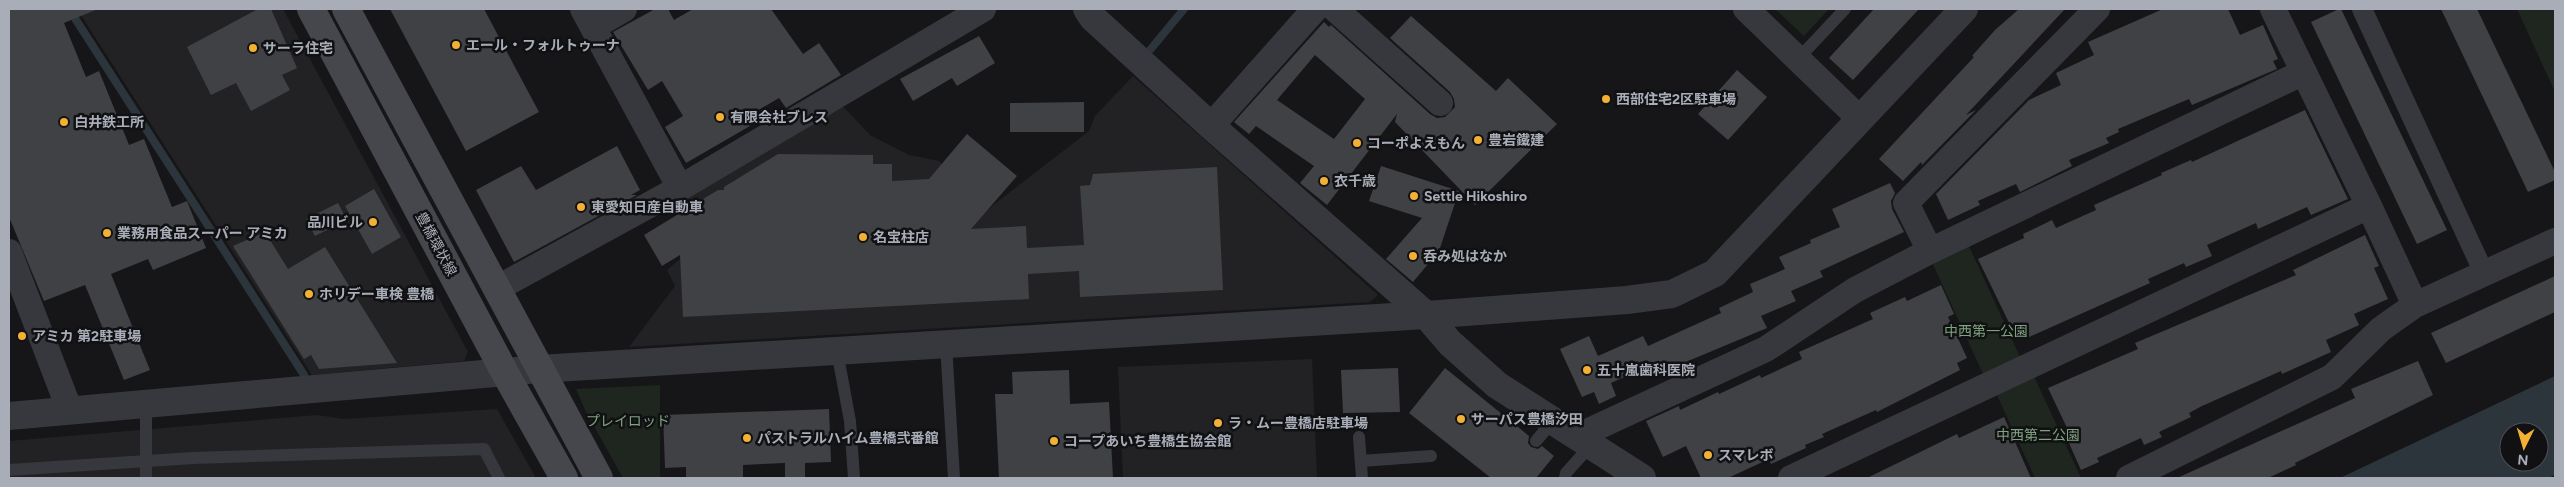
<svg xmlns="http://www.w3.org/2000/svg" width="2564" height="487" viewBox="0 0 2564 487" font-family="Figtree,'Noto Sans JP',sans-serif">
<rect width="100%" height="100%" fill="#161618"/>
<path fill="#222225" d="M77,9H283L468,352L464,361L312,375Z
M1133,76L1378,295L1370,302L629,347L675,286L667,270L694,247L668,201L839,102L870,135L909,155L939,161L946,167L978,217L1089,131L1095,116Z
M1312,359L1317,478H1123L1118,367Z
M497,409L536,478H9V441L317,415L344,419Z"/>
<path fill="#1e261f" d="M1775,9H1829L1804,36Z
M2517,9H2555V92Z
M1968,244L2020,357L1983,374L1931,260Z
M2033,374L2081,478H2035L1995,391Z
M660,385V478H623L585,410L576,389Z"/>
<path fill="#2c353c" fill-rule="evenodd" d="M2555,376V475L2548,478H2340ZM2509,432H2539V462H2509Z"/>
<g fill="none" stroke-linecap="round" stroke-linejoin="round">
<path stroke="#2c353c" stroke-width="8" d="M69,9L304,375
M1150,50L1184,9"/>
</g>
<path fill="#404145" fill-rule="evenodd" d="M9,9H98L64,23L86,77L99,71L129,145L144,139L172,207L187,201L206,248L153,270L148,259L111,274L150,370L124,380L85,285L44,301L9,217Z
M258,9H271L297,68L282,75L290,90L251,111L236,83L211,95L187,47Z
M390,9H484L539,112L466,151Z
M655,9H668L674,20L693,9H771L803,54L819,43L841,75L786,108L779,98L745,118L750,126L686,163L665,127L683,116L662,81L648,90L613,32Z
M1874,9H1919L1853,80L1829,58Z
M2019,9H2065L1966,115L1976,110L1922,165L1921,162L1903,181L1879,159L1974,57L1972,56L1995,30Z
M2163,9H2228L2240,35L2263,25L2278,59L2273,61L2277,69L2192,105L2189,99L2118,129L2119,132L2106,138L2109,143L2069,160L2072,166L2020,192L2016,184L1978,201L1980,205L1948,220L1936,194L2029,100L2061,85L2056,73L2094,55L2088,42Z
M2339,9H2341L2447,230L2417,244L2311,22Z
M2441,9H2477L2555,172V180L2528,192Z
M1411,16L1496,91L1508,78L1557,124L1475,205L1395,122L1397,114L1327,205L1300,183L1314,166L1256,126L1249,134L1234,122L1324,22L1329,27L1331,25L1430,114L1437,118L1445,117L1455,107L1454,99L1450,92L1390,38ZM1315,55L1365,99L1334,139L1277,100Z
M979,36L995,63L957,86L952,78L913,101L900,79Z
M1737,70L1767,97L1728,140L1698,114Z
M1084,102V132H1010V103Z
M2305,110L2348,199L2311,215L2307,207L2258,229L2256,223L2207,245L2212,256L2186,267L2184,263L2148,279L2150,283L2027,338L2024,331L2015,335L1978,259L2024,238L2023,234L2052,220L2056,228L2096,210L2094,205L2162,175L2161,173L2191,160L2192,162Z
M967,134L1017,176L971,229L1026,226L1027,248L1084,245L1080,186L1090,185L1093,174L1217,167L1223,290L1080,297L1079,271L1028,274L1029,299L683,317L680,255L662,266L644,235L718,190H724V187L778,154L873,155V164H892V181L929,179Z
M617,146L640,190L631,195H637L514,262L476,190L521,166L536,190Z
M1381,166L1459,191L1439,251L1413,282L1386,259L1422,218L1369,201Z
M1890,183L1895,193L1891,201L1892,209L1904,232L1820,271L1823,277L1791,291L1796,301L1761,316L1767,328L1662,372L1657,362L1611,383L1616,396L1599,404L1594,392L1582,397L1560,349L1589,336L1598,356L1643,336L1648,346L1721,313L1719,308L1753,292L1750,284L1785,269L1779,257L1811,243L1810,240L1840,227L1832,209Z
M374,189L401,237L372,254L345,206Z
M338,203L347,220L315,236L306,219Z
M265,232L288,269L325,247L397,363L319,369L311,355L304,359L233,246Z
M2365,235L2379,266L2374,268L2388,299L2354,314L2359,325L2326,340L2331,352L2282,374L2281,371L2202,406L2189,413L2191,417L2159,432L2162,437L2144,445L2141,438L2097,458L2099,462L2081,470L2064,432L2068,430L2048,388L2138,349L2135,343L2296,275L2293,270Z
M2555,276V312L2446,363L2431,333Z
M1941,285L1954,314L1948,317L1967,358L1957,363L1960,370L1877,412L1876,410L1822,434L1824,437L1805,445L1806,448L1771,464L1769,459L1728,478H1701L1686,446L1663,457L1646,421L1679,406L1680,410L1718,392L1719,394L1760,375L1761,378L1802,359L1799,352L1873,319L1870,313L1905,297L1907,301Z
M2418,361L2433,395L2295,463L2296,465L2268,478H2177L2355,398L2351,389Z
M1398,368L1400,412L1343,413L1341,370Z
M1445,368L1529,436L1528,443L1531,447L1538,449L1542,446L1554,456L1536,478H1491L1409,413Z
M1069,370L1070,404L1109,402L1113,478H999L995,394H1013L1012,372Z
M829,409L831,462L805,463V478H785V463L743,465V477L686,478V467L665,468L663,415Z
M2004,417L2031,478H1867L1957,434L1959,438Z"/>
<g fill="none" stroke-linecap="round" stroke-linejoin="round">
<path stroke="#37383d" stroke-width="12" d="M1798,59L1845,9
M946,344L954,478
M837,351L850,421L854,478
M146,404V478
M1359,437L1362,478
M1536,441L1553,421
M1361,461L1431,456
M9,470L193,458L484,449L499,478
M1565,478L1566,473L1592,444"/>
<path stroke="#37383d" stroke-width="20" d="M2362,9L2484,273"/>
<path stroke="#37383d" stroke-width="26" d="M583,9L680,188
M1335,9L1440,103
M1746,9L1860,119
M2273,9L2369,206L2415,305
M593,27L624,9
M1211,126L1315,9
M1930,251L1906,203L2097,9
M9,252L70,411
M496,289L680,188L983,9
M1578,436L1766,349L1855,290L1930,251L2304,72
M1791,478L2369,206
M2129,478L2332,377L2381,329L2415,305L2555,241"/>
<path stroke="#37383d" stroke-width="28" d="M1087,9L1093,18L1211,126L1426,315L1450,343L1497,385L1642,478
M9,416L539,369L1426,315L1627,300L1672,294L1715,273L1964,9"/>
<path stroke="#45474d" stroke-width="28" d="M311,9L505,373L564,478
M346,9L599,478"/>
</g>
<g fill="#f2b134" stroke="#111113" stroke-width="2">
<circle cx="456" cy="45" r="5"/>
<circle cx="253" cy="48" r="5"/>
<circle cx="1606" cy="99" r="5"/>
<circle cx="720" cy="117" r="5"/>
<circle cx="64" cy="122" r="5"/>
<circle cx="1478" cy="140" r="5"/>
<circle cx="1357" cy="143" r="5"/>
<circle cx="1324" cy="181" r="5"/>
<circle cx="1414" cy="196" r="5"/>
<circle cx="581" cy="207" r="5"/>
<circle cx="373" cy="222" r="5"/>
<circle cx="107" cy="233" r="5"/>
<circle cx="863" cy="237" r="5"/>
<circle cx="1413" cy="256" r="5"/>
<circle cx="309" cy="294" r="5"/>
<circle cx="22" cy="336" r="5"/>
<circle cx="1587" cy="370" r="5"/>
<circle cx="1461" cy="419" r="5"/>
<circle cx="1218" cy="423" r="5"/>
<circle cx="747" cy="438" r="5"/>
<circle cx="1054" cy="441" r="5"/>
<circle cx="1708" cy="455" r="5"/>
</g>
<g text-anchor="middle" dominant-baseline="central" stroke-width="5" stroke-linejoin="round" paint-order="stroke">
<g font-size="14" font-weight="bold" fill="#a8adb8" stroke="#111113" text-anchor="start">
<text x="466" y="45">エール・フォルトゥーナ</text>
<text x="263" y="48">サーラ住宅</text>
<text x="1616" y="99">西部住宅2区駐車場</text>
<text x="730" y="117">有限会社ブレス</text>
<text x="74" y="122">白井鉄工所</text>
<text x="1488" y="140">豊岩鐵建</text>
<text x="1367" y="143">コーポよえもん</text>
<text x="1334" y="181">衣千歳</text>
<text x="1424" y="196">Settle Hikoshiro</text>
<text x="591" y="207">東愛知日産自動車</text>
<text x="363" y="222" text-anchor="end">品川ビル</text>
<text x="117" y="233">業務用食品スーパー アミカ</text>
<text x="873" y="237">名宝柱店</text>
<text x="1423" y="256">呑み処はなか</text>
<text x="319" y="294">ホリデー車検 豊橋</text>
<text x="32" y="336">アミカ 第2駐車場</text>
<text x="1597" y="370">五十嵐歯科医院</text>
<text x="1471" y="419">サーパス豊橋汐田</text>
<text x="1228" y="423">ラ・ムー豊橋店駐車場</text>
<text x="757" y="438">パストラルハイム豊橋弐番館</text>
<text x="1064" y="441">コープあいち豊橋生協会館</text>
<text x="1718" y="455">スマレボ</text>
</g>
<g font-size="14" fill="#a8adb8" stroke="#111113">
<text transform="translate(436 244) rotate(62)">豊橋環状線</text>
</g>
<g font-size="14" fill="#7fa381" stroke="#111113">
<text x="1986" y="331">中西第一公園</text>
<text x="628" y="421">プレイロッド</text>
<text x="2038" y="435">中西第二公園</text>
</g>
</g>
<rect width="2564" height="487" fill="none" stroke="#a8adb8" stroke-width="20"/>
<g transform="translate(2524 447) rotate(185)"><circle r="24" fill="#111113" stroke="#4d4f55"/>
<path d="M0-4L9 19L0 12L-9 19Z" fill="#f2b134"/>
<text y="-8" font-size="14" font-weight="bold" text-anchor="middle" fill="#a8adb8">N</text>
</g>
</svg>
